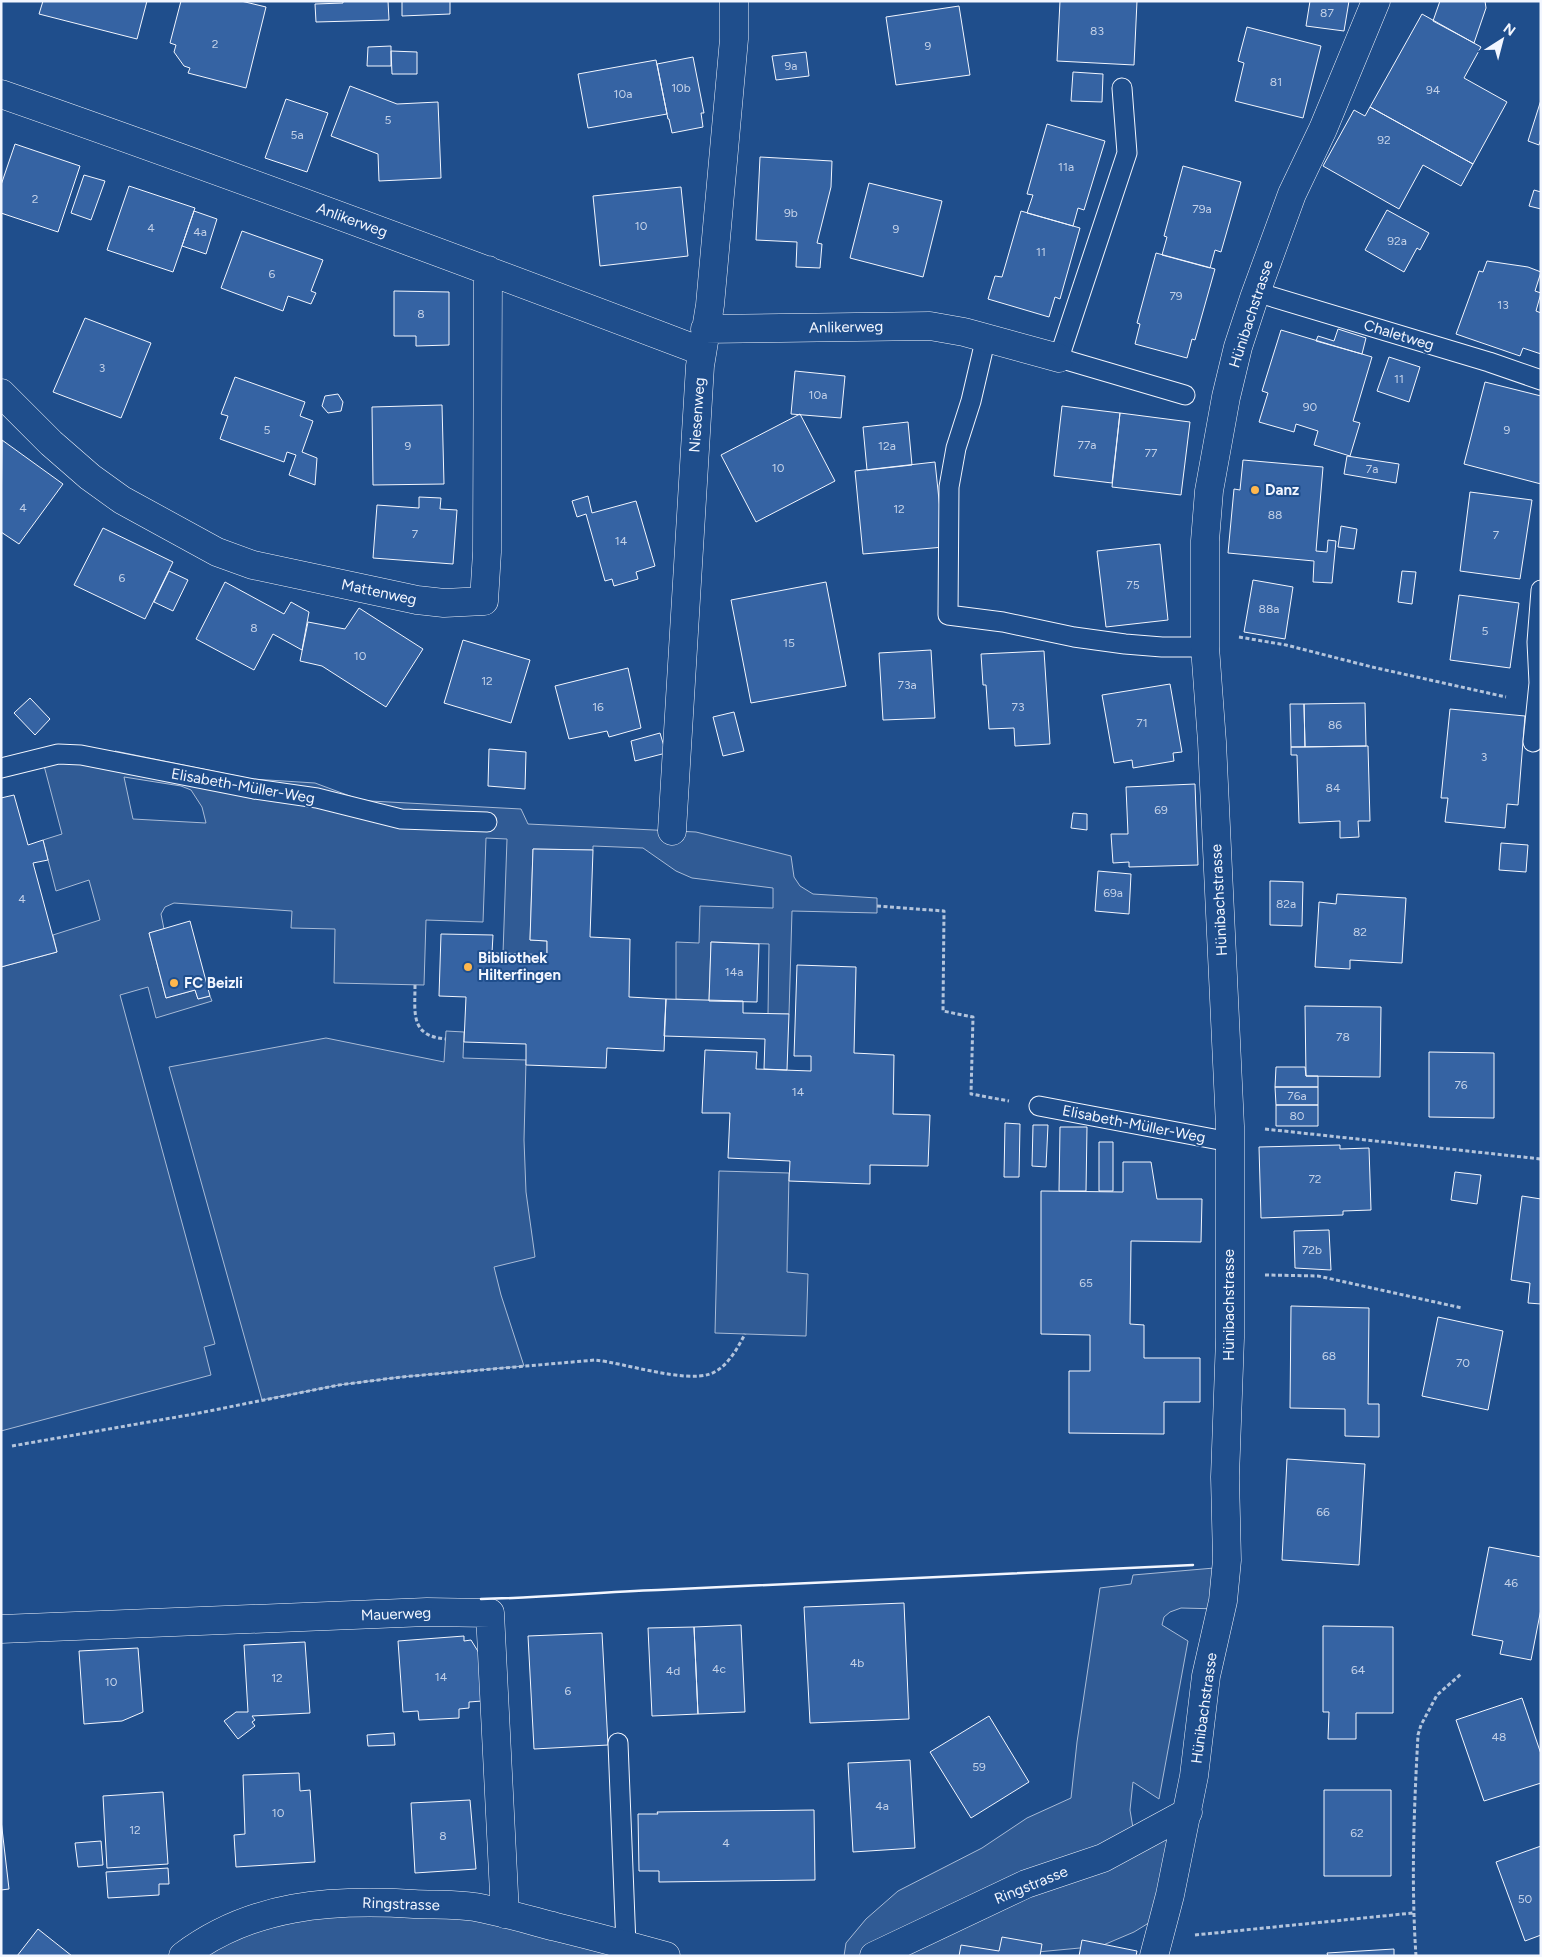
<svg xmlns="http://www.w3.org/2000/svg" width="1542" height="1957" viewBox="0 0 1542 1957" font-family="Figtree,sans-serif">
<rect width="100%" height="100%" fill="#1f4e8c"/>
<path fill="#305b95" stroke="#a8bbd7" fill-rule="evenodd" d="M115,751L252,779L315,783L358,799L370,801L521,809L528,824L696,832L791,856L794,877L800,886L813,894L877,898V913L792,911L789,1014H768L769,944L711,942L709,1001L676,999V942L699,943L700,906L773,908V888L692,878L676,871L643,848L593,846V850L533,849L530,940L547,941V955L503,953L507,839L486,838L483,922L426,920L424,985L334,983L335,929L291,928L292,911L174,903L165,907L161,914L164,929L149,933L166,998L195,990L198,999L210,996L212,1001L156,1018L148,987L120,995L215,1344L204,1347L211,1375L1,1431V967L57,952L53,935L100,920L89,880L56,891L43,840L62,834L42,758L119,763ZM124,777L181,786L191,790L202,807L206,823L133,819Z
M446,1031L464,1032L463,1058L526,1060L524,1140L526,1192L535,1257L494,1267L501,1295L524,1366L401,1377L339,1385L262,1400L169,1067L326,1038L444,1062Z
M719,1171L789,1173L787,1272L808,1274L806,1336L715,1333Z
M1226,1567L1220,1609L1181,1608L1170,1612L1164,1617L1162,1625L1188,1641L1159,1799L1133,1782L1130,1810L1135,1840L1188,1812L1165,1913L1134,1932L1101,1946L995,1956H844L846,1943L866,1919L898,1891L982,1848L1027,1818L1071,1798L1077,1742L1100,1588L1131,1584L1133,1575Z
M377,1902L666,1956H183L203,1941Z"/>
<path fill="#3563a3" stroke="#f2f6ff" d="M43,1H147L137,39L39,14Z
M181,1H241L266,7L246,88L188,73L190,68L184,66L174,52L176,45L170,43Z
M343,1H388L389,20L316,22L315,4L343,3Z
M402,1H450V14L402,16Z
M1060,1H1137L1134,65L1057,61Z
M1310,1H1349L1344,31L1306,26Z
M1440,1H1485L1486,8L1474,43L1433,21Z
M959,6L970,75L896,85L886,17Z
M1422,14L1481,47L1464,78L1507,102L1473,164L1370,107Z
M1247,27L1321,46L1303,118L1235,101L1244,63L1238,61Z
M391,46V66H367L368,47Z
M391,51L417,52V74H392Z
M806,52L809,76L776,80L772,56Z
M693,57L704,113H701L703,127L672,133L669,119H668L657,64Z
M656,60L667,114L588,128L578,74Z
M1073,72L1103,74L1102,102L1071,101Z
M350,86L397,104L438,102L441,178L379,181L378,154L331,136Z
M286,99L328,113L307,172L265,158Z
M1541,100V138L1539,145L1528,141Z
M1370,107L1473,164L1461,186L1423,165L1399,209L1323,166L1354,110L1365,116Z
M1047,124L1105,141L1084,210L1078,208L1073,226L1027,213L1033,195L1027,194Z
M15,144L80,166L58,232L1,213V185Z
M760,157L832,161L831,187L817,243L822,244L820,268L796,267L797,242L756,240Z
M1183,166L1241,182L1221,252L1215,250L1210,268L1162,255L1167,237L1164,236Z
M84,175L105,181L91,220L71,213Z
M869,183L942,201L923,277L850,258Z
M129,186L195,208L173,272L107,250Z
M681,187L688,256L600,266L593,196Z
M1534,190L1541,192V209L1529,206Z
M1387,210L1429,233L1420,250L1417,248L1404,272L1365,250Z
M194,211L217,219L206,254L182,246Z
M1021,211L1080,228L1060,299L1055,297L1049,317L988,299L995,276L1002,277Z
M242,231L323,260L311,291L316,293L311,304L288,296L283,311L221,288Z
M1156,253L1215,269L1195,340L1192,339L1187,358L1135,344L1140,324L1137,323Z
M1487,261L1528,267L1541,272L1535,291L1541,293L1536,311L1541,313V354L1523,348L1520,356L1456,334L1479,271L1483,272Z
M394,291L449,292V345L416,346V336H394Z
M85,318L151,343L121,418L53,392Z
M1338,329L1366,338L1362,354L1316,341L1318,336L1334,341Z
M1281,330L1372,357L1353,421L1360,423L1350,456L1314,445L1318,431L1296,424L1294,432L1259,422L1268,393L1262,391Z
M1389,357L1420,367L1409,402L1377,391Z
M795,371L845,376L841,418L791,414Z
M235,377L305,402L300,416L313,421L302,452L317,458L315,485L289,475L296,455L287,452L284,462L220,439L228,416L221,414Z
M1485,382L1541,396V484L1464,464Z
M338,394L343,402L341,411L328,413L322,406L325,396Z
M442,405L444,484L373,485L372,407Z
M1062,406L1120,413L1112,483L1054,476Z
M1120,413L1190,422L1181,495L1112,487Z
M800,414L835,481L756,522L721,455Z
M908,422L912,465L867,470L863,427Z
M2,440L63,484L19,544L1,532Z
M1347,456L1399,464L1396,483L1344,474Z
M1243,460L1323,467L1316,551L1327,552L1328,540L1336,541L1332,583L1313,582L1314,561L1228,553L1234,489L1240,490Z
M935,462L944,547L863,554L855,471Z
M1470,492L1532,500L1520,579L1460,571Z
M588,496L592,513L636,501L655,566L636,572L638,579L614,586L612,579L605,581L586,514L577,517L572,501Z
M419,497L441,498L440,509L457,510L453,564L373,558L377,505L419,508Z
M1341,526L1357,529L1354,549L1338,547Z
M103,528L173,562L145,619L74,585Z
M1160,544L1168,620L1106,627L1097,551Z
M169,571L188,580L173,611L154,602Z
M1402,571L1416,572L1412,604L1398,602Z
M1253,580L1293,587L1285,639L1244,632Z
M225,582L284,614L291,602L309,612L302,650L273,634L254,670L196,639Z
M826,582L846,686L751,703L731,600Z
M1459,595L1519,603L1510,668L1450,660Z
M359,608L423,649L386,707L322,666L300,661L308,622L345,629Z
M463,640L530,660L511,723L444,703Z
M931,650L935,718L883,720L879,653Z
M1044,651L1050,744L1015,746L1014,728L989,729L986,685H983L981,654Z
M628,668L641,728L609,737L607,731L569,739L555,686Z
M1170,684L1182,752L1173,753L1174,761L1133,768L1132,760L1114,763L1102,695Z
M30,698L50,719L35,735L14,713Z
M1365,703L1366,746L1305,747L1304,704Z
M1290,704H1304L1305,747H1291Z
M1450,709L1525,716L1518,805L1507,804L1505,828L1445,822L1448,798H1441Z
M734,712L744,751L723,756L713,717Z
M660,733L666,753L635,761L631,741Z
M1368,746L1370,821H1358L1359,837L1340,838V821L1299,823L1297,755H1291V747Z
M489,749L526,752L525,789L488,786Z
M1195,784L1198,865L1129,867V862L1113,863L1111,834H1128L1126,787Z
M14,795L28,845L43,840L48,860L33,863L57,952L1,967V798Z
M1073,813L1087,814V830L1071,828Z
M1501,843L1528,845L1526,872L1499,870Z
M533,849L593,850L590,937L630,939L629,997L666,999L664,1051L607,1048L606,1068L526,1065V1044L464,1042L466,997L439,996L441,934L493,935L492,953L547,955V941L530,940Z
M1098,871L1131,874L1129,914L1095,911Z
M1270,881L1303,882L1302,926L1270,925Z
M1337,894L1406,898L1402,963L1350,960V969L1315,967L1319,902L1336,904Z
M190,921L210,996L198,999L195,990L166,998L149,933Z
M711,942L759,944L757,1002L709,1001Z
M797,965L856,967L854,1053L894,1055L893,1114L930,1115L928,1166L870,1165V1184L789,1181L790,1161L728,1158L730,1113H702L705,1050L757,1052L756,1069L811,1071V1056H794Z
M666,999L743,1001V1013L789,1014L787,1070L764,1069L765,1039L664,1036Z
M1305,1006L1381,1007L1380,1077L1306,1076Z
M1429,1052L1494,1053V1118L1429,1117Z
M1276,1067H1305L1306,1076H1318V1087H1275Z
M1275,1087H1318V1105H1276Z
M1276,1105H1318V1126H1276Z
M1005,1123L1020,1124L1019,1177H1004Z
M1033,1125H1048L1046,1167L1032,1166Z
M1060,1127H1087L1086,1191H1059Z
M1099,1142H1113V1191H1099Z
M1340,1145V1149L1369,1148L1371,1210L1343,1211V1215L1261,1218L1259,1147Z
M1123,1162H1151L1157,1199H1202L1201,1242L1131,1241L1130,1324L1144,1325V1358H1200V1402H1164V1434L1069,1433V1371H1090V1335L1041,1334V1191L1123,1192Z
M1455,1172L1481,1175L1477,1204L1451,1200Z
M1522,1196L1541,1199V1304L1528,1303L1530,1283L1511,1280Z
M1329,1230L1331,1270L1295,1268L1294,1231Z
M1291,1306L1369,1308L1368,1404H1379V1437L1345,1436V1409L1290,1408Z
M1438,1317L1503,1331L1488,1410L1422,1396Z
M1287,1459L1365,1464L1359,1565L1282,1560Z
M1489,1547L1541,1557V1609L1531,1660L1500,1654L1503,1641L1472,1635Z
M904,1603L909,1719L810,1723L804,1607Z
M741,1625L745,1712L698,1714L694,1627Z
M1323,1626L1393,1627V1713H1356V1739H1328L1329,1712H1323Z
M694,1627L698,1714L652,1716L648,1628Z
M602,1633L608,1745L534,1749L528,1636Z
M464,1636V1641L471,1640L479,1653L482,1701L469,1702V1708L459,1709V1718L419,1720L418,1711L403,1712L398,1641Z
M305,1642L310,1713L252,1716L255,1720L252,1722L255,1726L238,1739L224,1721L236,1712H248L244,1645Z
M138,1648L143,1712L122,1721L84,1724L79,1651Z
M1522,1698L1541,1754V1783L1484,1801L1456,1720Z
M989,1716L1029,1782L971,1818L930,1752Z
M394,1733L395,1745L368,1746L367,1735Z
M910,1760L915,1848L853,1852L848,1763Z
M299,1773L300,1791L310,1790L315,1862L236,1867L234,1835L245,1834L243,1775Z
M1324,1790H1391V1876H1324Z
M163,1792L168,1864L107,1868L103,1796Z
M470,1800L476,1869L415,1873L411,1803Z
M814,1810L815,1880L659,1882V1871H639L638,1814H658L657,1812Z
M1,1820L9,1889L1,1890Z
M101,1841L103,1865L78,1867L75,1843Z
M1541,1846V1935L1525,1941L1496,1862Z
M168,1868L169,1884H159V1895L108,1898L106,1872Z
M38,1929L72,1956H17Z
M1002,1937L1042,1944L1040,1956H959L961,1945L999,1951Z
M1082,1940L1137,1951L1136,1956H1079Z
M1394,1949V1956H1328L1327,1953Z"/>
<g fill="none" stroke-linecap="round" stroke-linejoin="round">
<g stroke="#f2f6ff" stroke-width="21">
<path id="service" d="M1122,88L1127,153L1059,358L1185,395
M1256,292L1489,362L1541,380
M986,337L971,401L956,448L949,487L948,615L1003,622L1074,637L1125,644L1162,647H1205
M1533,742L1539,683L1537,642L1541,590
M1,768L58,754L81,755L254,789L317,798L401,819L487,822
M1039,1106L1230,1142
M618,1743L626,1945"/>
</g>
<g stroke="#f2f6ff" stroke-width="29">
<path id="minor" d="M1,94C236,176 469,263 701,351
M705,329L930,326L964,332L1059,358
M1,393L51,443L90,477L122,500L217,552L253,565L417,600L444,603L484,601L487,552L488,270
M672,831L700,366L710,305L734,39V1
M1,1629L427,1612L490,1613L505,1914
M183,1956C252,1904 331,1899 414,1904C434,1905 455,1904 475,1907C502,1912 529,1920 556,1927C593,1936 630,1946 666,1956
M874,1956L1026,1884L1103,1858L1188,1812
M1154,1956L1170,1895L1194,1776L1206,1676L1223,1601L1227,1560L1225,1477L1230,1338V1126L1212,742L1205,647V541L1209,491L1226,397L1238,347L1254,298L1292,194L1323,129L1376,1"/>
</g>
<path stroke="#b3c4dc" stroke-width="3" stroke-dasharray="4 2.5" stroke-linecap="butt" d="M1239,637L1286,645L1372,667L1506,697
M877,906L944,911L943,1011L973,1017L971,1094L1009,1101
M415,985C415,1014 410,1036 446,1039
M1265,1129L1541,1159
M1265,1275L1318,1276L1462,1308
M12,1446L194,1414L339,1385L401,1377L595,1360C624,1363 684,1383 710,1374C727,1368 737,1349 745,1334
M1195,1935L1413,1913
M1416,1956C1411,1882 1414,1809 1418,1735L1421,1725L1437,1695L1461,1674"/>
<use href="#service" stroke="#1f4e8c" stroke-width="19"/>
<use href="#minor" stroke="#1f4e8c" stroke-width="28"/>
<path stroke="#f2f6ff" stroke-width="2.5" d="M481,1599C540,1598 599,1592 658,1590C836,1583 1014,1574 1193,1565"/>
</g>
<g fill="#ffb74d" stroke="#1f4e8c" stroke-width="2">
<circle cx="1255" cy="490" r="5"/>
<circle cx="468" cy="967" r="5"/>
<circle cx="174" cy="983" r="5"/>
</g>
<g text-anchor="middle" dominant-baseline="central" stroke-width="4" stroke-linejoin="round" paint-order="stroke">
<g font-size="12" fill="#c3d1e8">
<text x="1327" y="13">87</text>
<text x="1097" y="31">83</text>
<text x="215" y="44">2</text>
<text x="928" y="46">9</text>
<text x="791" y="66">9a</text>
<text x="1276" y="82">81</text>
<text x="681" y="88">10b</text>
<text x="1433" y="90">94</text>
<text x="623" y="94">10a</text>
<text x="388" y="120">5</text>
<text x="297" y="135">5a</text>
<text x="1384" y="140">92</text>
<text x="1066" y="167">11a</text>
<text x="35" y="199">2</text>
<text x="1202" y="209">79a</text>
<text x="791" y="213">9b</text>
<text x="641" y="226">10</text>
<text x="151" y="228">4</text>
<text x="896" y="229">9</text>
<text x="200" y="232">4a</text>
<text x="1397" y="241">92a</text>
<text x="1041" y="252">11</text>
<text x="272" y="274">6</text>
<text x="1176" y="296">79</text>
<text x="1503" y="305">13</text>
<text x="421" y="314">8</text>
<text x="102" y="368">3</text>
<text x="1399" y="379">11</text>
<text x="818" y="395">10a</text>
<text x="1310" y="407">90</text>
<text x="267" y="430">5</text>
<text x="1507" y="430">9</text>
<text x="1087" y="445">77a</text>
<text x="408" y="446">9</text>
<text x="887" y="446">12a</text>
<text x="1151" y="453">77</text>
<text x="778" y="468">10</text>
<text x="1372" y="469">7a</text>
<text x="23" y="508">4</text>
<text x="899" y="509">12</text>
<text x="1275" y="515">88</text>
<text x="415" y="534">7</text>
<text x="1496" y="535">7</text>
<text x="621" y="541">14</text>
<text x="122" y="578">6</text>
<text x="1133" y="585">75</text>
<text x="1269" y="609">88a</text>
<text x="254" y="628">8</text>
<text x="1485" y="631">5</text>
<text x="789" y="643">15</text>
<text x="360" y="656">10</text>
<text x="487" y="681">12</text>
<text x="907" y="685">73a</text>
<text x="598" y="707">16</text>
<text x="1018" y="707">73</text>
<text x="1142" y="723">71</text>
<text x="1335" y="725">86</text>
<text x="1484" y="757">3</text>
<text x="1333" y="788">84</text>
<text x="1161" y="810">69</text>
<text x="1113" y="893">69a</text>
<text x="22" y="899">4</text>
<text x="1286" y="904">82a</text>
<text x="1360" y="932">82</text>
<text x="734" y="972">14a</text>
<text x="1343" y="1037">78</text>
<text x="1461" y="1085">76</text>
<text x="798" y="1092">14</text>
<text x="1297" y="1096">76a</text>
<text x="1297" y="1116">80</text>
<text x="1315" y="1179">72</text>
<text x="1312" y="1250">72b</text>
<text x="1086" y="1283">65</text>
<text x="1329" y="1356">68</text>
<text x="1463" y="1363">70</text>
<text x="1323" y="1512">66</text>
<text x="1511" y="1583">46</text>
<text x="857" y="1663">4b</text>
<text x="719" y="1669">4c</text>
<text x="1358" y="1670">64</text>
<text x="673" y="1671">4d</text>
<text x="441" y="1677">14</text>
<text x="277" y="1678">12</text>
<text x="111" y="1682">10</text>
<text x="568" y="1691">6</text>
<text x="1499" y="1737">48</text>
<text x="979" y="1767">59</text>
<text x="882" y="1806">4a</text>
<text x="278" y="1813">10</text>
<text x="135" y="1830">12</text>
<text x="1357" y="1833">62</text>
<text x="443" y="1836">8</text>
<text x="726" y="1843">4</text>
<text x="1525" y="1899">50</text>
</g>
<g font-size="15" fill="#f2f6ff" stroke="#1f4e8c">
<text transform="translate(352 220) rotate(20)">Anlikerweg</text>
<text transform="translate(1251 314) rotate(-72)">Hünibachstrasse</text>
<text transform="translate(846 327) rotate(-1)">Anlikerweg</text>
<text transform="translate(1399 335) rotate(17)">Chaletweg</text>
<text transform="translate(697 415) rotate(-86)">Niesenweg</text>
<text transform="translate(379 592) rotate(12)">Mattenweg</text>
<text transform="translate(243 786) rotate(10)">Elisabeth-Müller-Weg</text>
<text transform="translate(1219 900) rotate(-93)">Hünibachstrasse</text>
<text transform="translate(1134 1124) rotate(11)">Elisabeth-Müller-Weg</text>
<text transform="translate(1229 1305) rotate(-90)">Hünibachstrasse</text>
<text transform="translate(396 1614) rotate(-2)">Mauerweg</text>
<text transform="translate(1204 1708) rotate(-82)">Hünibachstrasse</text>
<text transform="translate(1031 1885) rotate(-22)">Ringstrasse</text>
<text transform="translate(401 1904) rotate(2)">Ringstrasse</text>
</g>
<g font-size="15" font-weight="bold" fill="#f2f6ff" stroke="#1f4e8c" text-anchor="start">
<text x="1265" y="490">Danz</text>
<text x="478" y="958">Bibliothek<tspan x="478" dy="17">Hilterfingen</tspan></text>
<text x="184" y="983">FC Beizli</text>
</g>
</g>
<rect width="1542" height="1957" fill="none" stroke="#f2f6ff" stroke-width="5"/>
<g transform="translate(1502 40) rotate(36)" stroke="#1f4e8c" stroke-width="4" paint-order="stroke">
<path d="M0-4L9 19L0 12L-9 19Z" fill="#f2f6ff"/>
<text y="-8" font-size="14" font-weight="bold" text-anchor="middle" fill="#f2f6ff">N</text>
</g>
</svg>
